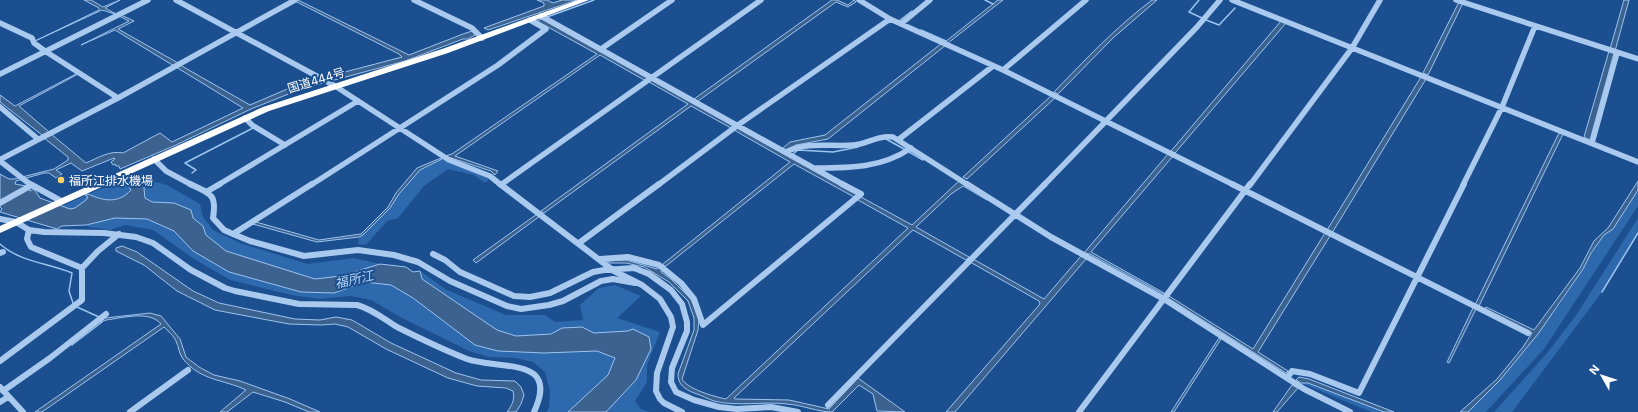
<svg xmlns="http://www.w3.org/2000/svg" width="1638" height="412" viewBox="0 0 1638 412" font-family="Inter,'Noto Sans JP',sans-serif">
<rect width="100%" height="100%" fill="#1b4f8f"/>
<path fill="#2e69ad" d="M442,159L490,178L485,183L474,175L448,169L424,186L398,218L387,221L366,245L358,244L359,237L363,235L390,208L399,194L420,170Z
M143,174L149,180L167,185L200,204L203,217L213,230L240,243L307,264L354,258L380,264L406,267L317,281L228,256L142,201Z
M123,179L134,189L132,202L74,216L40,198L62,206Z
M1638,190V206L1544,349L1486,412H1468L1500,380L1560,304L1583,269L1591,253L1604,235L1613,229Z
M159,216L197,248L301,288L366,279L392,278L478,340L605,346L619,353L611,378L572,412H546L549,408L550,391L545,372L533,362L516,358L489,357L469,351L402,318L371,300L350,296L320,299L291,295L230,280L194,259L153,230L125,225L110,230L89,227L86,225L62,226L57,229L40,224H53L114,217Z
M1638,218V233L1602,292L1512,412H1494L1547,353L1577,314Z
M420,271L447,290L506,315H545L555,322L583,320L580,305L599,288L615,285L641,296L617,318L660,332L647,365V382L635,401L641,409L650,412H599L645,345L510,338L492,330L421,279Z
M1301,383H1308L1384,412H1371Z"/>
<path fill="#3c6290" stroke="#9cc4f0" d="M84,0H91L103,7L120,0L105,8L118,15L102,10L35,41L99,10V8Z
M298,0L409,55L463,34L472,31L475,35L468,39H463L405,61L301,89L251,109L176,145L120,169L119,166H116L115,164L113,165L111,162L115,159L114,158L82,171L71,163L56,170L62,174L56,178L49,173H44L16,181L15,184L26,186L30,191L34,189L40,198L70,209L75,208L86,200L88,197L85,195L88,194C104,201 118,204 131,190L123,179L143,174L149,180L144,188L145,198L152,202L174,203L191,210L193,218L203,226L206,235L226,251L315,279L341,276L380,264L406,267L413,272L420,271L422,279L497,330L516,336L551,334L562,328L582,327L594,333L628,331L633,329L649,337L651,349L636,380L606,412H568L608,375L615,358L597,351L544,353L498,351L475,345L413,298L391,285L365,282L334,293L301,292L229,272L193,251L174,231L147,219L115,218L86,225L62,226L57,229L0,212L2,209L0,207V174L9,179H14L54,169L68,160V157L44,138L51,134L86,163C98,158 110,150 123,153L160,133L172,142L243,108L176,67L180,65L250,105L299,84L402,57L399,54L295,1Z
M537,0H547L553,3L562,0H577L488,30L484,28L544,6V3Z
M832,0H837L848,5L854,0L856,2L848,7L836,2L698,101L694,99Z
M998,0H1003L948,43L945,42Z
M1152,0H1157L1113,38L1058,94L1054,92C1085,60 1116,27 1152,0Z
M1624,0H1629L1615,51L1610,49Z
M1459,2L1463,3L1428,75L1423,73Z
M121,15L134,21L118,29L178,63L174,66L115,30L81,45L129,21L119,16Z
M542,19L649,79L646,81L600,55L455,156L498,171L495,175L491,171L445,156L452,154L597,54L537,21Z
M1281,21L1286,23L1175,153L1171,151Z
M942,43L946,45L828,139L796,145L786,150L783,148L790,142L825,135Z
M1609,51L1614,53L1590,140L1584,137Z
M76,74H78L19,106L49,132L42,135L0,102V95L15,106Z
M1421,77L1426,79L1332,233L1327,230Z
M651,80L733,126L731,128L691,106L544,213L541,211L688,104L649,82Z
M1052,95L1056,97L967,179L963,177Z
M737,128L857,194L854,197L794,164L666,266H664L663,264L790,162L734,130Z
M1559,133L1563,134L1479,306L1475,305Z
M1168,154L1173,156L1091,252L1164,293L1163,294L1090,254L1084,253Z
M441,158L442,159L420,170L399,194L390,208L363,235L359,237L317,242L253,224L256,222L319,240L361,234L388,207L396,193L417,168Z
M960,180L987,200L963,186L951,194L916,227L969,257L966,260L913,230L734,398L735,399L789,400L829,409L858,378L905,412L877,411L873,394L859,385L832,412C817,412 803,405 787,404C764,401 737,407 714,401C708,399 701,395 694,393C685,389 678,385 678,374L694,330V318L688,301L669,282L644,267L626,263H610L607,261L626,260L657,269L659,267L662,269L661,272L671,279L691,299L699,319L698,330L682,379C687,389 715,397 726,399L908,228L858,200L861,197L912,225Z
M1638,181V190L1613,229L1604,235L1591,253L1583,269L1538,334L1500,380L1468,412H1460L1497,379L1523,347L1532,333L1485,309L1486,307L1534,330L1580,268L1594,241L1608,228Z
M537,214L540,216L476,263L473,260Z
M1325,233L1330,236L1258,352L1288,371L1286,373L1168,298L1169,296L1253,349Z
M122,246L137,252L193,291L219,303L295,319L320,320L336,317L352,320L391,343L456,373L481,380L515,381L521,387L524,395L521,404L516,412H507C512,405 515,400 513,391L506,388L477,386L448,378L386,349L348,327L335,324L321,325L289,324L215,310L177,291L144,265L116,251V248Z
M1081,256L1086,259L955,412H946L1040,304L1039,301L970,262L973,259L1044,299Z
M1473,308L1476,309L1449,363L1447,362Z
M150,313L161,316L180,339L186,357L199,367L214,375L240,381L290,399L320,412H309L285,402L253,392L227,412H220L246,390C223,379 201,381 183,359C179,354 179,347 176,341C174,336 168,331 164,327L42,412H35L161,324C149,310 123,318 106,320L101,322L105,318Z
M1219,338L1221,339L1174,412H1171Z
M1299,377L1309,379L1394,412H1384L1308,383H1301L1296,380Z
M1292,385L1298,388L1277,412H1273Z"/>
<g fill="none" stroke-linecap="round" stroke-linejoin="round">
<path stroke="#9cc4f0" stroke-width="1.5" d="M985,0L993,4
M1199,0L1189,12L1202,18
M547,17L594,0
M1206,20L1219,25L1235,8
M899,21L912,11
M921,30L946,41
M886,139L904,149
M909,152L923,160
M793,154L798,150L833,152L858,147
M192,173L196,170L185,163L253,128
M0,244C20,262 48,263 72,273L69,291L73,303
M1602,292L1638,233
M77,307L99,317
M72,345L102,322"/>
<path stroke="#a9c9ee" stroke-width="5.5" d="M176,0L335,86L449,160L490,176L501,185
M414,0L472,28L482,38
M859,0L890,19L1003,70L1086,0
M1232,0L1638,162
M1456,0L1638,59
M541,16L844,185
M0,23L32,38L34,43L45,51L118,98
M901,24L930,0
M601,49L672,0
M1003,70L1234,185
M0,74L148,0
M0,107L38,139
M245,118L252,125L285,145
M898,140L993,66
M1592,143L1617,53
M786,152C808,141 830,147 854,145C868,144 877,135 893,137L968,185
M154,159L166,171L192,185
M816,168C850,168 882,168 911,148
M502,184L761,0
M31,185L0,161L1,159L118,98L295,0
M218,185L358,101
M311,185L498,65L546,29L530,20
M658,185L738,125L890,19
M1044,185L1197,27L1220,0
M1250,185L1352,48L1380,0
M1463,185L1502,107L1535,26"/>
<path stroke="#a9c9ee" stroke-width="6" d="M190,184C210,194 217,193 213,218L224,230L233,234L250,241L304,256L358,250L394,255L418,262L450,281L507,306L521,309L549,305L563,301L601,281L613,279L635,283
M500,184L614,271L642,285L660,299L671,317L673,327L657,373L656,391L660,399L664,403L682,412
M967,184L1051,237L1164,299L1304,389L1350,412
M1232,184L1528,333
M32,185L61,201
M206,192L220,184
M0,203L32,185L30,184
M0,219L16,222L29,230L44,232L104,233L136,237L153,243L191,270L225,288L235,291L299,304L357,305C372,309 384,319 397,327C419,338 444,350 467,359C486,366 522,363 535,375C545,385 539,401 534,412
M233,234L312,184
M579,243L659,184
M0,253L3,252
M433,254L445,260L460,272L514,296L530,297L550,293L593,272L604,270L634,268L649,274L671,290L682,304L687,322V331L672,368L671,382L676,392L694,400L719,407L737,409L771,407L798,412
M600,259L628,257L659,265L681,283L694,299L703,325L861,194L842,184
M82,268L98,251L119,234
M0,361L82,300V268L31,247L27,239L29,230
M1287,378L1292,371L1310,374L1359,393L1464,184
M0,387L23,412
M3,391L50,358L106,314
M0,402L8,397
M828,405L1045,184
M130,412L188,370
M1079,412L1250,184"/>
<path fill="#fff" fill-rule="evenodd" d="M578,0H589L448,53L269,111L0,233V226L263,107L442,49Z"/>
</g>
<circle fill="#ffd166" stroke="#1b4f8f" stroke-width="1.5" cx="61" cy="180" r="4"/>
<g text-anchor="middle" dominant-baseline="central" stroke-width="4" stroke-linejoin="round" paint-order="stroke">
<g font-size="12" fill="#fff" stroke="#1b4f8f">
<text transform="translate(316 80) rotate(-17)">国道444号</text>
</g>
<g font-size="12" fill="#fff" stroke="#1b4f8f" text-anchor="start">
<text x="69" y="180">福所江排水機場</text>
</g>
<g font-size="13" font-style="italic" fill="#b5d3f5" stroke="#1b4f8f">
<text transform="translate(354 279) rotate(-13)">福所江</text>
</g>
</g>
<g transform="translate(1602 376) rotate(309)" stroke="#1b4f8f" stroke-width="3" paint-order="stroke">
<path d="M0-3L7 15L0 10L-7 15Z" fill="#ffffff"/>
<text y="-6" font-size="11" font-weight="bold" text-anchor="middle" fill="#ffffff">N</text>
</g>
</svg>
